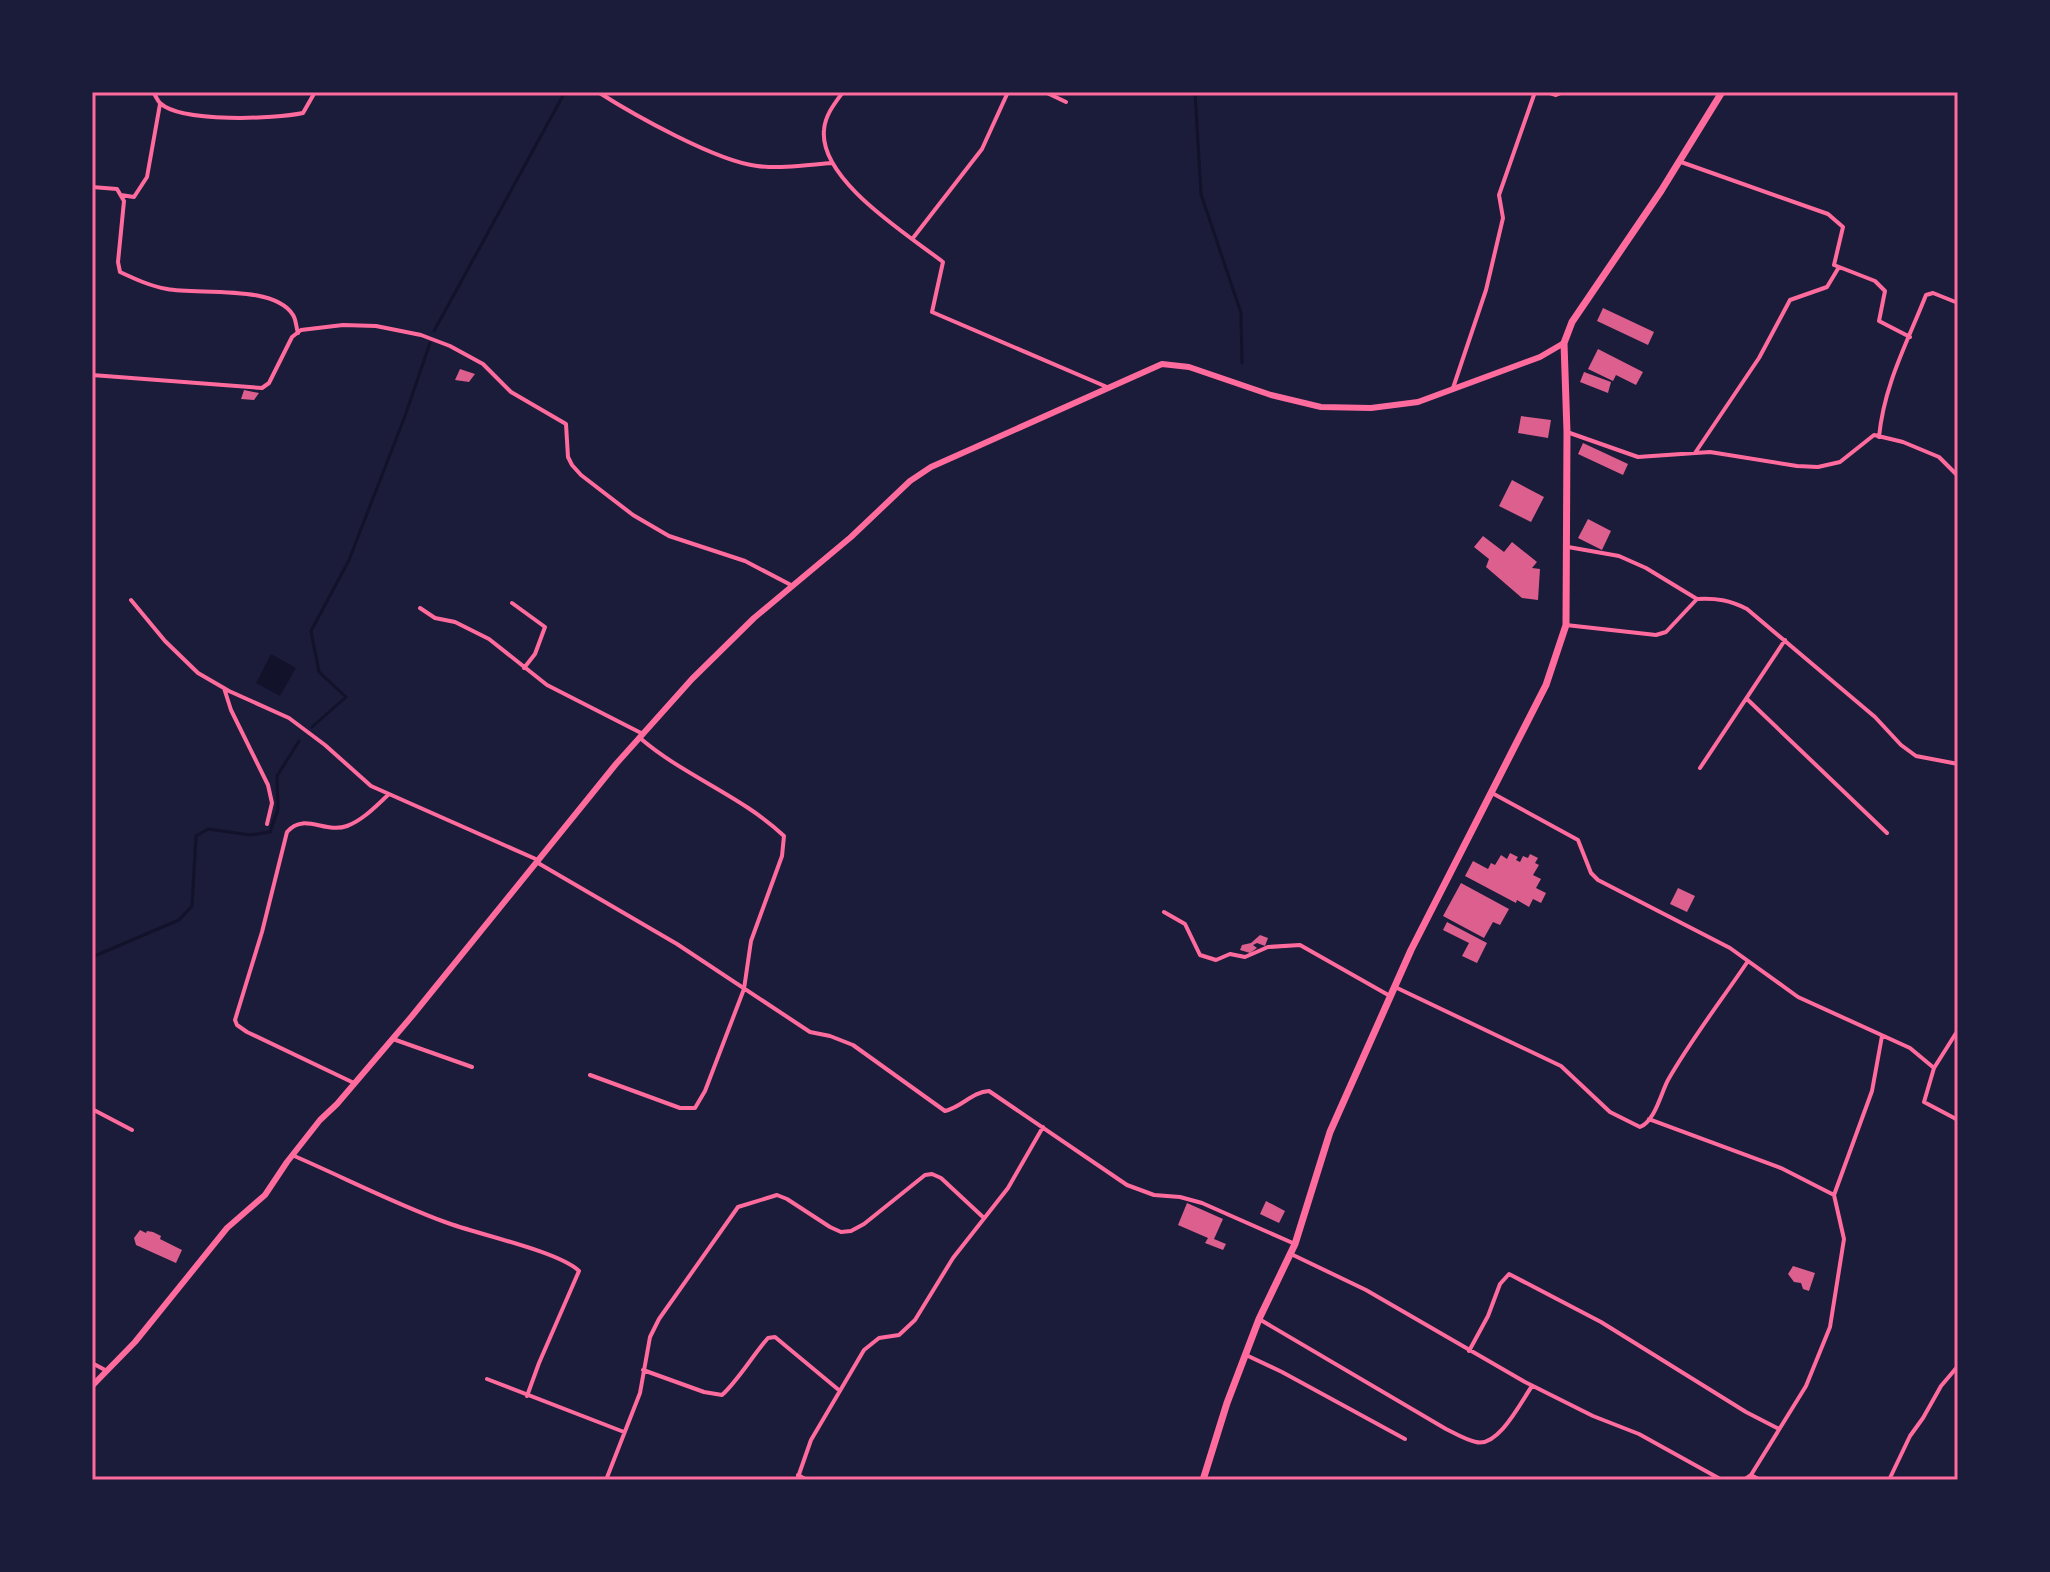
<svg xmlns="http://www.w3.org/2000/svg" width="2050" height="1572" viewBox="0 0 2050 1572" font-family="'Golos Text',sans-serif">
<rect width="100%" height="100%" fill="#1b1b3a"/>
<path fill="#12122b" d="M271,654L296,668L280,696L256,683Z"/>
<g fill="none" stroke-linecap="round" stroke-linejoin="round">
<path stroke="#12122b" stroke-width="3" d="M1195,92L1201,194L1241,313L1242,363
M434,331L565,92
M312,727L346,697L319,672L311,631L349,560L405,416L430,343
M92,957L179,920L192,906L196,836L208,829L250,835L270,832L278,809L277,776L299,741"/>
</g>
<path fill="#dd5f8e" d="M1603,308L1654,332L1648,345L1597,321Z
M1598,349L1643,372L1636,385L1616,375L1613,381L1588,369Z
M460,369L475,374L469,382L455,380Z
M1584,372L1611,382L1608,393L1580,382Z
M244,390L259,393L254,400L241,399Z
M1521,416L1551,420L1548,438L1518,433Z
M1583,443L1628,464L1623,475L1578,454Z
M1512,480L1544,497L1531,522L1499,506Z
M1588,519L1611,531L1602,550L1578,538Z
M1483,536L1504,552L1512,542L1537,562L1532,568L1540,569L1538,600L1522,598L1486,567L1489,559L1474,547Z
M1510,853L1518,857L1516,860L1520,862L1523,856L1528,858L1530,854L1538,858L1535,863L1539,865L1533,875L1541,879L1536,888L1546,893L1541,903L1533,899L1529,907L1517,900L1516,903L1465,876L1473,861L1488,869L1491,863L1495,865L1501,855L1507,859Z
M1461,883L1509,909L1500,925L1493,922L1484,938L1443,916Z
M1678,888L1695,896L1687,912L1670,904Z
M1447,922L1487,943L1477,963L1462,956L1469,943L1443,930Z
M1260,935L1268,938L1265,946L1257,943L1253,945L1257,948L1250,953L1240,950L1242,945L1251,943Z
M1266,1201L1285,1211L1279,1223L1260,1214Z
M1187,1203L1223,1219L1214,1239L1226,1244L1223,1250L1205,1243L1208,1238L1178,1225Z
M140,1230L146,1233L147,1231L153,1232L161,1236L160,1239L182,1250L176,1263L136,1245L134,1238Z
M1793,1266L1815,1273L1809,1291L1803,1289L1801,1283L1794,1282L1788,1274Z"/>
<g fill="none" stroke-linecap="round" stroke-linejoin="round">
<path stroke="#ff6b9d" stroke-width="4" d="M153,92C156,96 157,100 160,103C181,123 275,119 303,113L315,92
M598,92C634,115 716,161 757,166C782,169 807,165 832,163
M843,92C835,103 825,115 824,130C819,180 907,234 943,262L932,312L1107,387
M1045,92L1066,102
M1547,92L1556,95L1563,92
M1681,162L1828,214L1843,227L1834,265L1875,281L1885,291L1879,321L1910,337
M92,187L117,189L124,201L118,262L120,272C135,279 150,286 167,289C198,295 274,284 293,315C296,319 296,327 298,333
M121,195L134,197L147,177L160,104
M913,238L982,149L1008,92
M92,375L262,388L269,383L292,337L301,330L343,325L376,326L421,335L450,346L483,364L511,392L566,424L568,457L572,465L581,475L633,515L669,536L745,561L791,585
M1453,388L1486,290L1503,218L1499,195L1535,92
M1567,432L1638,457L1710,452L1797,466L1818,467L1840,462L1874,435L1903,442L1939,457L1958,476
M1879,437C1884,385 1907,343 1926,295L1933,293L1958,303
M1695,453L1759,358L1790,300L1827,287L1839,267
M1568,547L1619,556L1646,568L1697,599
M131,600L165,641L198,673L229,691L289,718L325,745L371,786L538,860
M512,603L545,627L535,654L524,668
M420,608L435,618L455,622L489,639L547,685L643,734
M1566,625L1656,635L1666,632L1697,599C1716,598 1730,600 1747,609L1875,717L1901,745L1916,756L1958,764
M224,688L231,710L268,785L272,803L267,824
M1747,699L1887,833
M1700,768L1785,640
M1492,793L1578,840L1591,873L1598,880L1730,948L1798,997L1910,1048L1934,1068L1924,1102L1958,1120
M538,863L677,944L810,1032L830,1036L853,1045L945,1111C962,1107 972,1092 989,1091L1127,1185L1154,1195L1180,1197L1202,1203L1295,1244
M1164,912L1185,924L1200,955L1216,960L1230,954L1245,957L1268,947L1300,945L1390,996
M1395,987L1561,1066L1610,1112L1640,1127C1655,1121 1661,1093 1668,1080C1692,1038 1721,1001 1748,961
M393,1039L472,1067
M1934,1068L1958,1030
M590,1075L680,1108H695L705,1091L744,989L751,941L782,856L784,836C742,796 684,776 640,738
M354,1083L247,1032L237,1025L235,1020L262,932L287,832C304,812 325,834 347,826C363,820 376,806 388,795
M92,1109L132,1130
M1649,1119L1781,1168L1834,1195
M292,1155C343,1177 393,1203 445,1222C476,1234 558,1251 579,1271L539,1363L527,1396
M1291,1254L1366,1290L1525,1382L1593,1416L1639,1434L1722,1480
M1259,1319L1446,1429C1456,1434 1466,1440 1476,1442C1498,1448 1521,1402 1532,1386
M1469,1351L1488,1316L1500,1284L1509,1274L1601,1322L1746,1412L1779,1429
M1246,1355L1282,1372L1405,1439
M92,1363L107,1371
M643,1370L704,1392L722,1395C737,1382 753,1355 768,1338L775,1337L840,1391
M487,1379L624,1432
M798,1475L807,1480
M606,1480L640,1393L650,1337L659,1319L738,1207L777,1195L787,1199L830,1227L841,1232L851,1231L864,1224L925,1175L932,1174L941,1178L984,1218
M797,1480L811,1440L864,1350L879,1338L899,1335L915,1320L953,1258L1008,1188L1043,1127
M1744,1480L1751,1475
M1760,1480L1751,1475L1806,1386L1830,1327L1844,1239L1834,1195L1872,1091L1882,1036
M1889,1480L1910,1436L1923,1418L1941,1386L1958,1366"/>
<path stroke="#ff6b9d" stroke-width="6" d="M92,1386L135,1342L227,1228L265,1195L287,1162L320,1120L337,1104L412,1016L616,764L692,679L754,618L851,537L910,481L931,467L1162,364L1189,367L1271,395L1321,407L1371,408L1418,402L1540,357L1564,343"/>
<path stroke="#ff6b9d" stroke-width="7" d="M1203,1480L1227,1403L1259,1319L1295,1244L1330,1132L1411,950L1546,685L1566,625L1567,432L1564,343L1572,322L1661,191L1722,92"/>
</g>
<rect width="2050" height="1572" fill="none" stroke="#1b1b3a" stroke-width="188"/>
<rect x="94" y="94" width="1862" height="1384" fill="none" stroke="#ff6b9d" stroke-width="3"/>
</svg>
